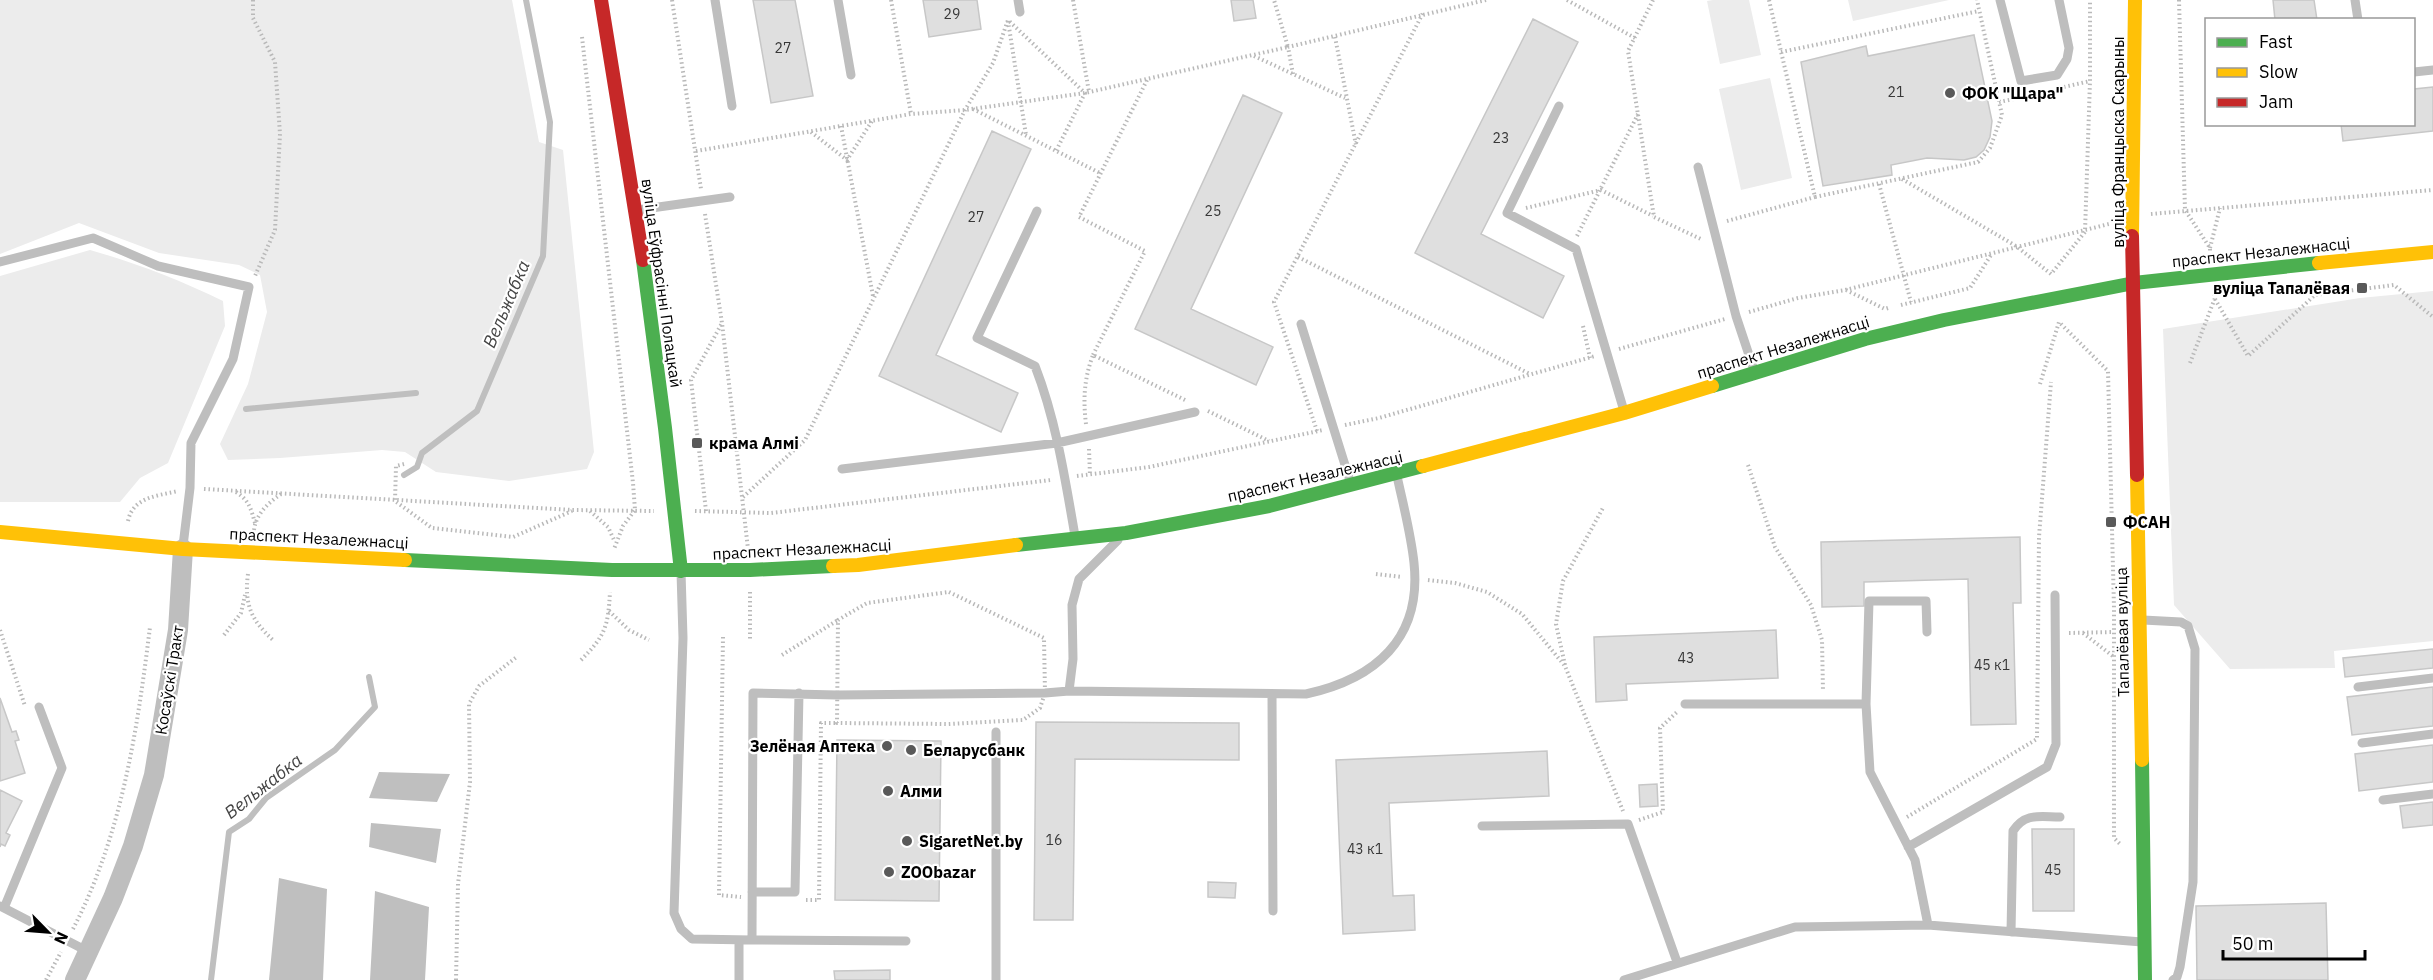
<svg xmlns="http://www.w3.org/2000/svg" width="2433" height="980" viewBox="0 0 2433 980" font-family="'IBM Plex Sans',sans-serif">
<rect width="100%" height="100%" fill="#fff"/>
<path fill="#ececec" d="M0,0H512L539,142L563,150L594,452L587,469L509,481L436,472L405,452L382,450L280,458L228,460L220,444L248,384L267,312L260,275L239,265L159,253L79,223L0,254Z
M1713,0H1749L1761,55L1720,64L1707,1Z
M1848,0H1949L1853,21Z
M1770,78L1792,178L1741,190L1719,89Z
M90,250C136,263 180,280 223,301L225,326L168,463L140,478L120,502H0V276Z
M2433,291V641L2334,651L2335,668L2230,669L2174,605L2163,329L2360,298Z"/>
<path fill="#bfbfbf" d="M379,772L450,774L437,802L369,798Z
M371,823L441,829L436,863L369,847Z
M279,878L327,889L323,980H269Z
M375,891L429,907L425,980H370Z"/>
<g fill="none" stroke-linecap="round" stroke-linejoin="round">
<path stroke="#bfbfbf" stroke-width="6" d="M246,409L416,393
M404,475L417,467L422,453L477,411L543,256L550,122L526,0
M211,980L229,832L249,819L266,798L335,750L375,707L369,677"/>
</g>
<path fill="#dfdfdf" stroke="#c7c7c7" stroke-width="1.5" d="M753,0H795L813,96L771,103Z
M923,0H977L981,29L929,37Z
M1231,0H1253L1256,18L1234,21Z
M2273,0H2314L2317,20H2275Z
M1533,19L1578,42L1481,234L1564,276L1543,318L1415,253Z
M1974,35L1992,121L1990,137L1984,150L1976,157L1964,160L1927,158L1891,165L1892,175L1823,186L1801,62L1866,46L1868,56Z
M2433,87V131L2343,141L2341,124H2414V89Z
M1243,95L1282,113L1191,309L1273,347L1256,385L1135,329Z
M992,131L1031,149L936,355L1018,393L1001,432L879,376Z
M2020,537L2021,603H2013L2016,724L1971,725L1968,579L1864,582V606L1822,607L1821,542Z
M1776,630L1778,678L1626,684L1627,700L1596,702L1594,637Z
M2433,649V668L2345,677L2343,658Z
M2433,687V726L2352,735L2347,697Z
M0,698L12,732L16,731L19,740L15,741L25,773L0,781Z
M1036,722L1239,723V760L1075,759L1073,920H1034Z
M837,740L941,741L939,901L835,900Z
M2433,745V782L2359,791L2355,754Z
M1547,751L1549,796L1389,803L1393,896L1414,895L1415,930L1343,934L1336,760Z
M1657,784L1658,806L1640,807L1639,785Z
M0,790L22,801L6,833L10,835L5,846L1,844L0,847Z
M2433,802V825L2403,828L2400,806Z
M2032,829H2074V911H2033Z
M1208,882L1236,883L1235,898L1208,897Z
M2326,903L2328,980H2197L2196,906Z
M890,970V980H835L834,971Z"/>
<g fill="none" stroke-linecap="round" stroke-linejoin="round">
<path stroke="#b9b9b9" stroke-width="4" stroke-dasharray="1.5 3" stroke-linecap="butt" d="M253,0V18L275,62L280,134L275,230L255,276
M672,0L701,189
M891,0L911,114
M1073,0L1089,92
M1567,0L1635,38
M1653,0L1628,51L1654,217L1703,240
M1769,0L1815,197L1978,162L1990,148L2002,115L1977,0
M2179,0L2185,210L2210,248V252
M1008,21L1026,135
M582,37L633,483L635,510L623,526L614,549
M1335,37L1356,145
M1781,52L1979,11
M1254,56L1345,98
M1293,74L1288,47L1486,0
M2064,87L2090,81
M1999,102L2028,96
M973,109L1100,173
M841,126L873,296
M811,132L847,160L872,121
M696,151L911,114L965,110L1085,93L1288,47L1274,0
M1902,179L2016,246L2051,274L2085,232L2090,81V0
M1879,184L1911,302
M1526,208L1601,190L1653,216
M705,214L722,323L748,549
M2151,214L2433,190
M1727,221L1815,197
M1577,236L1638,114
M2210,248L2220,208
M1298,257L1530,374
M1846,290L1885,309L1888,308
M2215,299L2248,356L2315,295L2394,285L2433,317
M1901,305L1970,288L1991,255
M1749,312L1798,298L1845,290L2109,224
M1583,326L1590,358
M1619,349L1725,319
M1093,355L1145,251L1079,217L1147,80
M2190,363L2215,298L2214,293
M2040,384L2059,322L2108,371L2114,608V838L2120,844
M1208,411L1269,441
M1086,424C1083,399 1084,379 1093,355L1185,400
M1345,425L1379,418L1595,356
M1317,431L1274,302L1423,13
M1089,449L1090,475
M404,464L396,466L395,501L432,528L513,537L572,511
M1748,465L1775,547L1811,605L1822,640L1823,691
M1077,476L1149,467L1323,430
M204,489L572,510L654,511
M236,492C249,500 251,509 255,523
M743,497L805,440L965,110L993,63L1008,20L1085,93L1056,151
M590,511L608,527L615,542
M695,511L771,513L1051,480
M706,511L691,380L722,323
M128,521C133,497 157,496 178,491
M254,530C256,514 268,503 281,494
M248,574C244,604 251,620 273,640
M1376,574L1402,577
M1428,580L1455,583L1487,592L1522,614L1565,666L1623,811
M750,592V641
M949,592L1044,638L1045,693L1040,708L1023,720L948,724L837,723L838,620L867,603Z
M609,611L629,630L649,640
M0,630L25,706
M2069,633L2114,632
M2083,633L2114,657
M224,635L241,613L245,595
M723,637L719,895L741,897
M782,655L838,620
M581,660C606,635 608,626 610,592
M1565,665L1556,624L1563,581L1604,506
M1907,817L2037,739L2039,537L2051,382
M1639,820L1663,812L1660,728L1677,712
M806,900H819L821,723H837
M73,929C122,834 137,732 150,627
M46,980L61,952
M456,980L458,884L470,782L469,704L479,686L518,656"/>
<path stroke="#bebebe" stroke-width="9" d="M715,0L732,106
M838,0L851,75
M1018,0L1020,12
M2000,0L2021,81L2057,75L2067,59L2069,48L2059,0
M2355,0L2358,20
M2414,72L2433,70
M1559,106L1507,213L1576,249L1624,411
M1698,167L1736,316L1754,370
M637,210L730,197
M1037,211L977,338L1035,366C1056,420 1065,478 1075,536
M0,262L93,238L158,266L249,287L233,359L191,443L190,488L183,546
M1301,324L1350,481
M842,469L1057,443L1195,412
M681,572L683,638L674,913L681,929L692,939L752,940
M2143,620L2181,622L2188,626L2195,649L2193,882L2180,967L2177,977L2173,980
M2358,687L2433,678
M1069,691L1306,694C1375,679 1422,639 1414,563C1411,534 1403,504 1397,476
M1272,694L1273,911
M1685,704H1866L1870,772L1915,860L1928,925
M1866,704L1869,601H1926L1927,632
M2362,743L2433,734
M2383,800L2433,794
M1482,826L1628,824L1677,962
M1908,847L2047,767L2056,744L2055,595
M752,892H795L799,693
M0,906L89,952
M4,908L62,768L39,707
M2011,932L2013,831C2025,812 2041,817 2060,817
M906,941L752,940L753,693L837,695L1045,693L1069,691L1073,659L1072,605L1079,579L1118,540
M739,980V940
M996,980V732
M1624,980L1795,927L1928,925L2142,942"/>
<path stroke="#bebebe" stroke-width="20" d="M75,980L113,898L133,846L154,775L178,630L183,549"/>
<path stroke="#4caf50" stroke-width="14" d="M643,260L665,428L681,571
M1712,386L1865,339L1944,320L2134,283L2319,263
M1016,545L1126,533L1269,506L1423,466
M405,560L612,570H750L833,566
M2142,760L2145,980"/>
<path stroke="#ffc107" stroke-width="14" d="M2132,236L2135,0
M2319,263L2433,252
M1423,466L1624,413L1712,386
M2137,475L2142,760
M0,532L183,549L405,560
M833,566L858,565L1016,545"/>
<path stroke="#c62828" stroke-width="14" d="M601,0L643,260
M2132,236L2137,475"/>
</g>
<g fill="#595959" stroke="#fff" stroke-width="2">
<circle cx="1950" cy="93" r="6"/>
<rect x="2356" y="282" width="12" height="12" rx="3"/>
<rect x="691" y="437" width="12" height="12" rx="3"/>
<rect x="2105" y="516" width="12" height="12" rx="3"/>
<circle cx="887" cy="746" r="6"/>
<circle cx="911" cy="750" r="6"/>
<circle cx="888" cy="791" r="6"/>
<circle cx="907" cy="841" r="6"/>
<circle cx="889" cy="872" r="6"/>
</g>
<g text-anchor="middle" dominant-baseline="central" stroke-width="4.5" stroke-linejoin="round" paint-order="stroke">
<g font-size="14" fill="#383838">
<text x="952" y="14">29</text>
<text x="783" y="48">27</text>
<text x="1896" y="92">21</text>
<text x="1501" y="138">23</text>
<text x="1213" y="211">25</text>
<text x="976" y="217">27</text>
<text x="1686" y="658">43</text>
<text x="1992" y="665">45 к1</text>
<text x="1054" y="840">16</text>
<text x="1365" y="849">43 к1</text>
<text x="2053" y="870">45</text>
</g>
<g font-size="16" font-weight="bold" fill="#000" stroke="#fff" text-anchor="start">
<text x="1962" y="93">ФОК "Щара"</text>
<text x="2350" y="288" text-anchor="end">вуліца Тапалёвая</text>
<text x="709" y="443">крама Алмі</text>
<text x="2123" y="522">ФСАН</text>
<text x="875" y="746" text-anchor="end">Зелёная Аптека</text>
<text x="923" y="750">Беларусбанк</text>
<text x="900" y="791">Алми</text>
<text x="919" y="841">SigaretNet.by</text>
<text x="901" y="872">ZOObazar</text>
</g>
<g font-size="16" fill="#000" stroke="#fff">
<text transform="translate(2118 142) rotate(-90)">вуліца Францыска Скарыны</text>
<text transform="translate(2261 252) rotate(-6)">праспект Незалежнасці</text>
<text transform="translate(662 283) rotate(82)">вуліца Еўфрасінні Полацкай</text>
<text transform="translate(1783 347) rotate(-17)">праспект Незалежнасці</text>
<text transform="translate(1315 476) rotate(-13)">праспект Незалежнасці</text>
<text transform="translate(319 538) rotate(3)">праспект Незалежнасці</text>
<text transform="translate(802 549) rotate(-3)">праспект Незалежнасці</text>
<text transform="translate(2122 632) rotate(-91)">Тапалёвая вуліца</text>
<text transform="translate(169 680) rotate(-81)">Косаўскі Тракт</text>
</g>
<g font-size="18" font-style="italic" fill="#444" stroke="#fff">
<text transform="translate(506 304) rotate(-67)">Вельжабка</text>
<text transform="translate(263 786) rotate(-38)">Вельжабка</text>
</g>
</g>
<rect x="2205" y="18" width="210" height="108" fill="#ffffff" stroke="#999999" stroke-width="1.5"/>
<rect x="2217" y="38" width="30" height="9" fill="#4caf50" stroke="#999999" stroke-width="1.5"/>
<text x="2259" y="48" font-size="18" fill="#000000">Fast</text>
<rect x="2217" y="68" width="30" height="9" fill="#ffc107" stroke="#999999" stroke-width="1.5"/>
<text x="2259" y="78" font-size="18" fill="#000000">Slow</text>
<rect x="2217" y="98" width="30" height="9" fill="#c62828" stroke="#999999" stroke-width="1.5"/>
<text x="2259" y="108" font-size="18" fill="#000000">Jam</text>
<g transform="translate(48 932) rotate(115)" stroke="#ffffff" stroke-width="4.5" paint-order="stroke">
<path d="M0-4.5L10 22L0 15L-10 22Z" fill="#000000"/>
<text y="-9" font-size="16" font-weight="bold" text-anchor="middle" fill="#000000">N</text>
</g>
<path d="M2223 950v9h142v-9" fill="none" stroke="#000000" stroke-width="3"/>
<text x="2232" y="950" font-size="18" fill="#000000" stroke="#ffffff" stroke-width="4.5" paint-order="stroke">50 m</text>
</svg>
